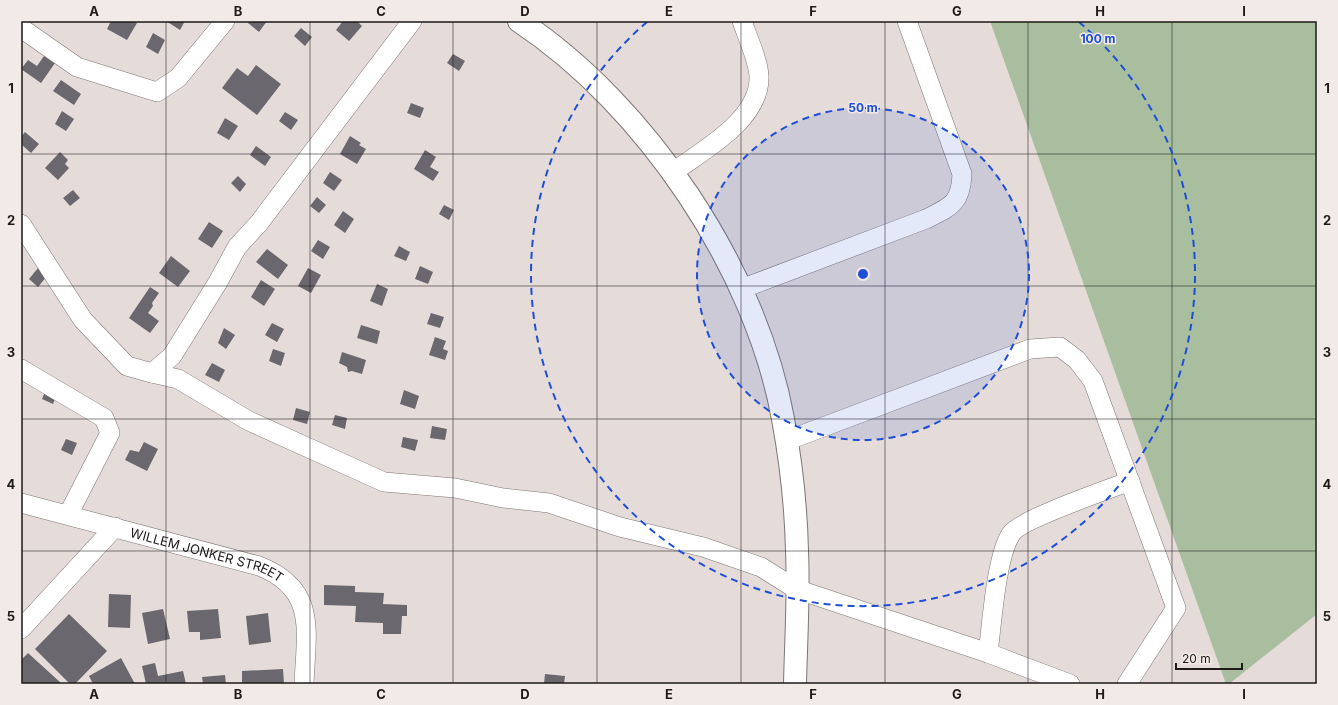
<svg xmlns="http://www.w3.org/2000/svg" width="1338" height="705" viewBox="0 0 1338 705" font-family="Inter,sans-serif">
<rect width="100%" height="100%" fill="#e5dcd9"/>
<path fill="#a9be9f" d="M990,21H1317V614L1229,684H1226Z"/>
<path fill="#6a676e" d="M111,21H132L137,23L127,40L107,29Z
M166,21H185L180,30Z
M250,21H267L259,32L248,23Z
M343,21H357L362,26L349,41L336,30Z
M301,28L312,37L305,46L294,36Z
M153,33L165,40L158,54L146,47Z
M453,54L465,61L459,71L447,63Z
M44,56L55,63L41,83L21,69L28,60L37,66Z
M256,65L281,84L257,115L222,88L237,68L248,76Z
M61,80L81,94L74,105L53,91Z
M411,103L424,108L420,118L407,113Z
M62,111L74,119L66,131L55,124Z
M285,112L298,120L291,130L279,121Z
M225,118L238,126L229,140L217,133Z
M25,132L39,144L31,153L21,144V137Z
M350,136L361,143L359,145L366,149L357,164L340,154Z
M256,146L271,157L265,166L250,155Z
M425,150L436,157L430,167L439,172L433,181L414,169Z
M60,152L68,160L65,164L69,168L58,180L45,168Z
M330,172L342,180L334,191L323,183Z
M238,176L246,184L240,192L231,183Z
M73,190L80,198L70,206L63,198Z
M317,197L326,205L319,213L310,206Z
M444,205L454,210L449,220L439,214Z
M343,211L354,219L345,233L334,225Z
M209,222L223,231L212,248L198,239Z
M318,240L330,247L323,259L311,251Z
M399,246L410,252L406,261L394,256Z
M267,249L288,265L278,279L256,262Z
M171,256L190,271L178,287L159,273Z
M420,266L433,272L428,284L415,279Z
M38,268L47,276L38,287L29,279Z
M308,268L321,275L311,293L298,286Z
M261,280L275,289L264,306L251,297Z
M377,284L388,289L382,306L370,301Z
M150,287L159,293L152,303L153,306L148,313L159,321L150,333L129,318Z
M431,313L444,317L440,328L427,324Z
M272,323L284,329L277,342L265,335Z
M361,325L380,331L377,344L357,338Z
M224,328L235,335L226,349L218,343Z
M435,337L446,341L443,349L448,351L445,360L429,355Z
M273,349L285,353L281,366L269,361Z
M342,352L366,360L362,374L352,371L348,372L347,367L339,363Z
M212,363L225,370L219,382L205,375Z
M46,389L57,394L53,404L42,399Z
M404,390L419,396L415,409L400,404Z
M296,408L310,412L307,424L293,420Z
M335,415L347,418L345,429L332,425Z
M432,426L447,429L445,440L430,438Z
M403,437L418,440L415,451L401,447Z
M66,439L77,443L72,455L61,450Z
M144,442L158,449L147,471L125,460L130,450L139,452Z
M324,585L355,586V592L384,593L383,604L407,605V616H402L401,634H383V623L355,622L356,606L324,605Z
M109,594L131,595L130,628L108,627Z
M163,609L170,639L148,644L142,613Z
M218,609L221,638L200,640V632H189L187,611Z
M268,613L271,642L249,645L246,616Z
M69,614L107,651L75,684H70L35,649Z
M28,653L61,683L60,684H21V660Z
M121,658L135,684H93L89,676Z
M155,663L158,676L183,671L186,684H146L142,666Z
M283,669L284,684H242V671Z
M545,674L565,676L564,684H544Z
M225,675L226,684H203L202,677Z"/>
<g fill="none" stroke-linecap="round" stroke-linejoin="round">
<g stroke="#7d7673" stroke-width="20">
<g id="minor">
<path d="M21,28L77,67L157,92L178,78L225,21"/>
<path d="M672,173C703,150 760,120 759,77C759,62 747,36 742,21"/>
<path d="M21,224L83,320L127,366L152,373L172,356L218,282L237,247L259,223L412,21"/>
<path d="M741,289L926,219C950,207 961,204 962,174L907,21"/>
<path d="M21,369L104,418L110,433L68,515"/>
<path d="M152,373L178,379L249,421L384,482L455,488L503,498L549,503L620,527L703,547L761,567L796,589L988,653L1070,684"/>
<path d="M786,441L1030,349L1060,347L1077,360L1093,381L1176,608L1127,684"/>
<path id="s1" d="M21,503L259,566C318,589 306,632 304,684"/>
<path d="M21,629L115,527"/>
<path d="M988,653C992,623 996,557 1011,534C1019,520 1109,489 1130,481"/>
</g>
</g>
<g stroke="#7d7673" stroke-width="24">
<path id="tertiary" d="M519,21C646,105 756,269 783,419C791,462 796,507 797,551C799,595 796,640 795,684"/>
</g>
<use href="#minor" stroke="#fff" stroke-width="19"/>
<use href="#tertiary" stroke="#fff" stroke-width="22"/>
</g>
<path fill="none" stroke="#1d1a19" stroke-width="1" stroke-opacity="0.55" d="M166,21V684M310,21V684M453,21V684M597,21V684M741,21V684M885,21V684M1028,21V684M1172,21V684M21,154H1317M21,286H1317M21,419H1317M21,551H1317"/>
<circle cx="863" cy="274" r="166" fill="#1d4ed8" fill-opacity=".12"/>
<g fill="none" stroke="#1d4ed8" stroke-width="2" stroke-dasharray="7 5">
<circle cx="863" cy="274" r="166"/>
<path d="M1079 22A332 332 0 1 1 647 22"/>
</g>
<g text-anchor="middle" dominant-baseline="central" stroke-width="3" stroke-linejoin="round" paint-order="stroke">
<g font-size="13" fill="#1d1a19" stroke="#f2eae6">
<text stroke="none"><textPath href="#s1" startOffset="193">WILLEM JONKER STREET</textPath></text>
</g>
</g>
<circle cx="863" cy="274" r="6" fill="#1d4ed8" stroke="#f2eae6" stroke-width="2"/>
<g font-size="12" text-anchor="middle" font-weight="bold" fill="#1d4ed8" stroke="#f2eae6" stroke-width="3" stroke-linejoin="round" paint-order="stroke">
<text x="1098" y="43">100 m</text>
<text x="863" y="112">50 m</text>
</g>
<rect width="1338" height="705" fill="none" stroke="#f2eae6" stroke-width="44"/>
<path d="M1176 663v6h66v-6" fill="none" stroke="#1d1a19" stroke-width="2"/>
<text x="1182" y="663" font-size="12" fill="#1d1a19" stroke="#f2eae6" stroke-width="3" paint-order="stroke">20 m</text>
<rect x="22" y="22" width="1294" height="661" fill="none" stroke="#1d1a19" stroke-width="1.5"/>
<g font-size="13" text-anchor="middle" font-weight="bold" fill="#1d1a19">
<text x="94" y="16">A</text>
<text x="238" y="16">B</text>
<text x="381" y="16">C</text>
<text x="525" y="16">D</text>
<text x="669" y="16">E</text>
<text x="813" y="16">F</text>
<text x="957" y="16">G</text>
<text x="1100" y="16">H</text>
<text x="1244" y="16">I</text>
<text x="11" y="93">1</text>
<text x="1327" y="93">1</text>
<text x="11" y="225">2</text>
<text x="1327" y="225">2</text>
<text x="11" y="357">3</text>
<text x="1327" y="357">3</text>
<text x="11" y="489">4</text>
<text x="1327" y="489">4</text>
<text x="11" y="621">5</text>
<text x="1327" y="621">5</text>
<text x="94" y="699">A</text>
<text x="238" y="699">B</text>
<text x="381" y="699">C</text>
<text x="525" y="699">D</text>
<text x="669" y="699">E</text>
<text x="813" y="699">F</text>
<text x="957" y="699">G</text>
<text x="1100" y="699">H</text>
<text x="1244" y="699">I</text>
</g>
</svg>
